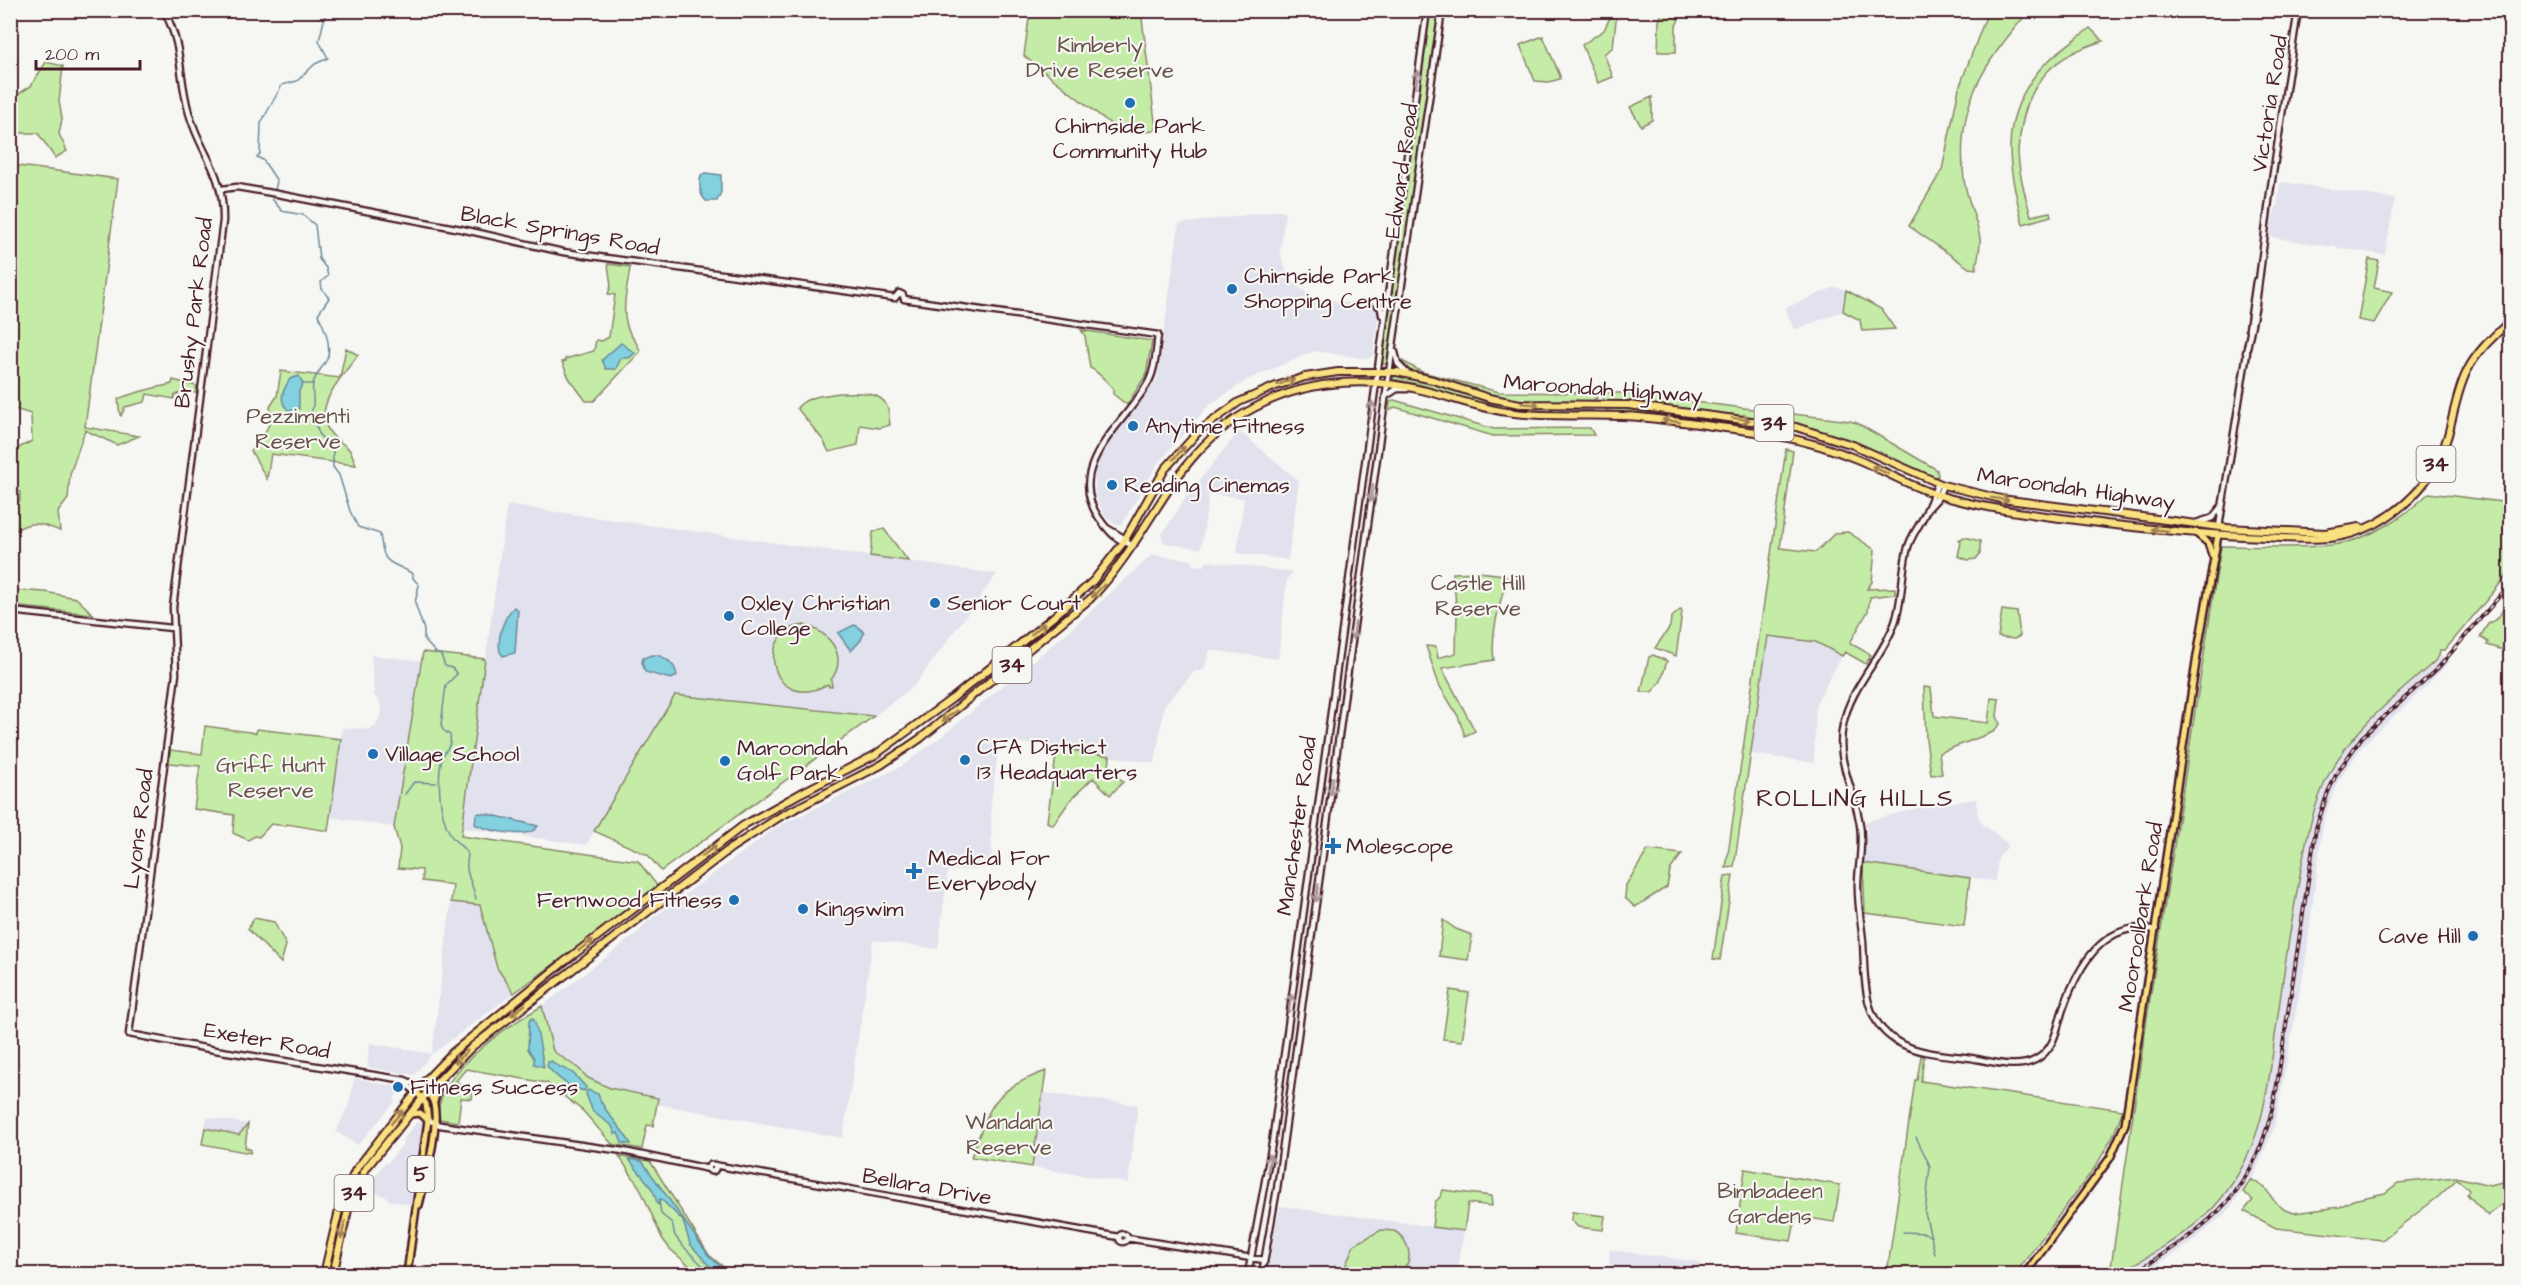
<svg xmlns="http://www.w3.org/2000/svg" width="2521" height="1285" viewBox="0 0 2521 1285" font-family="'Architects Daughter',sans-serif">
<rect width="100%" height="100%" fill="#f6f6f2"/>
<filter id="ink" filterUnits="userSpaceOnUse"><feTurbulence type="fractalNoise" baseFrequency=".0167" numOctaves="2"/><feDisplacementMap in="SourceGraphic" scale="12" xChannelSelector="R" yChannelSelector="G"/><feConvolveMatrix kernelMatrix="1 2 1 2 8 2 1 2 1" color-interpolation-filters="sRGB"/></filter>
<g filter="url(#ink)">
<path fill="#e2e2ee" d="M2283,182L2395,199L2385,255L2270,237L2272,218L2277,204L2280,184Z
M1282,210L1285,214L1280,253L1289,277L1297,286L1313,297L1377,308L1379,311L1373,355L1368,359L1315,351L1249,379L1209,405L1159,462L1122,524L1116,525L1105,517L1095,496V467L1104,450L1157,380L1179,224Z
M1835,287L1846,290L1843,311L1794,330L1785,308Z
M1239,431L1299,481L1288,560L1237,553L1244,498L1209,494L1201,549L1164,543L1161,536L1186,497Z
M507,505L997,574L915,685L874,716L675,695L586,845L462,828Z
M1152,555L1192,560L1194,565L1204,566L1207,561L1293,572L1287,579L1278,659L1210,650L1204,670L1195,671L1164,706L1155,763L1000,740L991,802L992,868L948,871L938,949L873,940L843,1138L657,1104V1098L610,1088L588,1078L578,1068L552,1051L542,1006L640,931L646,923L777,827L900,767L942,736L1070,630Z
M1768,635L1816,642L1842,656L1816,703L1814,763L1751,754Z
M371,655L422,661L394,827L330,817L342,728L369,729L376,725L381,714V705L374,695Z
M2439,656L2451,660L2418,694L2363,745L2339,781L2329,804L2322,829L2306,958L2278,1108L2273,1131L2254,1175L2226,1213L2190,1244L2143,1274H2118L2180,1235L2200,1219L2227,1190L2244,1164L2257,1136L2265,1105L2286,953L2308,829L2316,802L2329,774L2346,746L2366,724Z
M1976,799L1978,816L1983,824L2007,843L2008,846L1998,858L1995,881L1863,863L1867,832L1865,822L1924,806Z
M451,902L480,905L505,982L514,993L432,1054L414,1075L367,1067L370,1043L432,1054Z
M354,1078L402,1088L394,1099L395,1102L358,1145L336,1132L349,1104Z
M1043,1093L1138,1105L1128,1183L1032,1167Z
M207,1117L248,1124L239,1135L205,1128Z
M418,1121L423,1124L412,1205L387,1200L388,1198L367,1188L385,1162L387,1164L403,1144L401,1142Z
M1280,1206L1464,1231L1457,1274H1266Z
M1610,1250L1700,1262L1699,1268L1714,1273L1613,1274L1609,1259Z"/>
<path fill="#c5eca7" stroke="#888669" stroke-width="1.5" d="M1030,11H1141L1156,129L1153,131L1137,133L1117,129L1024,56Z
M1429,11H1438L1437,32L1397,298L1389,297Z
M1613,11H1617L1613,47L1604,54L1613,77L1598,83L1582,45L1604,30Z
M1988,11H2029C1983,65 1955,104 1964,180C1967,199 1976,218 1980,238C1981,247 1977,260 1976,269L1969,268L1909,226L1942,170L1959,88Z
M1662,13L1679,19L1676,26V52H1658L1659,21Z
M2090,28L2103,41C2055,55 2029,80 2021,130C2020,137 2018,145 2018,153C2019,174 2025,196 2031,216L2050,212L2051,216L2023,224C2008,166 1998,119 2040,69C2054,53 2074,41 2090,28Z
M1543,36L1560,76V79L1549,82L1535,81L1520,45Z
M46,62L63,66L59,101L62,119L59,134L67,151L55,158L38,133H11V99L31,86Z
M1652,97V120L1641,126L1630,107Z
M11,165L118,179L85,427L139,436L117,445L85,430L70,474L68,499L58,512L60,531C38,522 30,520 11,533V506L20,501V492L11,487V452L32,441L31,414L11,408Z
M2369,259L2379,261L2374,288L2392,292L2374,323L2358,320Z
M608,264L630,267C628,286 621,308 627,326C629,336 639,343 640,352L594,401H586L569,378L562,362L566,361L565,359L594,351L596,340L602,341L609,337L615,295L608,294L611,286Z
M1846,290L1881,309L1895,329L1862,331L1860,320L1843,311Z
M1391,308L1396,309L1387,364H1380L1387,313Z
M1081,330L1152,341L1146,375L1127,405L1113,394V388C1108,383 1095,369 1090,368L1085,336Z
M346,348L358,355C342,377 307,411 334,437C349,451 348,442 356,465L271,454L267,479L251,451L261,441L272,418L270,407L277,396L281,371L340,378Z
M1402,361L1422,372L1499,392L1592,393L1597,398L1592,401H1519L1499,397L1405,370L1399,363Z
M1401,375L1518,406L1594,411L1581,414H1550L1493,407L1422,385L1393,379L1394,376Z
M173,380L197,386L196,393L185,392L175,395L174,399L147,394L145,402L125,407L121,416L120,415L118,399C135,392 153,388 172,384Z
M840,393C853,393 880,390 887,406C889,411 889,420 890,425L879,428L860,425L858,445L829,452L823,440L797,408C806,396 826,395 840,393Z
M1604,393H1622L1850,421L1857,423L1934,468L1937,470L1938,476L1933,478L1843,438L1801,426L1779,420L1648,404L1605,401L1601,397Z
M1394,400L1494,429L1584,428H1590L1594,435L1493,436L1395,407L1389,411L1390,402Z
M1606,408L1664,412L1712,421L1698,422L1606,411Z
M1786,449L1793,451L1780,548L1816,552L1835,533L1848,532L1875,550L1872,582L1867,589L1895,588V594L1870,597L1868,611L1850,643L1871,655L1866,664L1845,652L1842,656L1816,642L1768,636L1734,867L1726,868Z
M2429,493L2510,503V572L2445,650H2440L2439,656L2434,662C2396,696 2353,728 2329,774C2310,811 2304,851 2297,892C2289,935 2283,978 2277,1022C2267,1092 2264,1151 2214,1207C2187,1235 2150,1255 2118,1274H2110L2145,1031L2221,546C2257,546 2296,549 2332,545C2368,541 2404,517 2429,493Z
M884,529L908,561L870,556L873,532Z
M1964,537L1980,541V554L1976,559L1968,560L1958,556L1961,542L1959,540Z
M1479,572L1505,575L1507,578C1500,603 1490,634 1494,660L1442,668L1475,731L1465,736L1458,716L1439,685L1426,646L1436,647L1438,658L1456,653L1457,615L1453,573Z
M11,590L45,592L76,598L93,614L11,606Z
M2510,597V652L2487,645L2488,642L2480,637L2488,624L2498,618Z
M1681,609L1682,612L1676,656L1655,648L1670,627L1671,618Z
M2002,610L2017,612L2020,636L2014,639L1998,637Z
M804,625C829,632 849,655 831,680L832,686L829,687L828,684C770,716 753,630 804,625Z
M423,652L485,659L461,836L638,861L659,888L514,993L497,968L480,905L451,902L453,885L422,881V870L398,868L400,848L394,827Z
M1653,655L1667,661L1661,681L1652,692H1641L1649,657Z
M1924,687L1931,688L1934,716L1988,723L1991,698L1999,699L1997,716L2000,724L1993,732L1939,753L1942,774L1931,775L1926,739Z
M675,695L874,716L661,871L648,855L594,831Z
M205,726L256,733L257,729L341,739L328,831L287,824L286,826L271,824L259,837L255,836L248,840L233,833L234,815L194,809L200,766L169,763L170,750L202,754Z
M1057,748L1110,756L1109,768L1123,782L1110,795L1093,778L1071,799L1053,825L1047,822Z
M1648,850L1682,854L1670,870L1667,887L1635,907L1625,898L1626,885Z
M1863,863L1970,878L1964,926L1865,913Z
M1733,875L1720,960L1713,959L1725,876Z
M254,918L274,922L286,945L281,963L248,929Z
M1443,920L1456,929L1472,935L1468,960L1439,956Z
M1450,990L1469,993L1462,1041L1443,1039Z
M542,1006L553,1051L578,1068L588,1078L610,1088L658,1098L653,1126L647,1125L642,1149L612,1144L583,1111L547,1083L466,1069L456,1081L473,1093L472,1099L461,1098L458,1122L439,1119C431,1076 509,1025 542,1006Z
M1921,1056H1924L1921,1081L2123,1110L2113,1136L2096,1166L2015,1274H1887L1915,1080H1917Z
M1046,1071L1032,1167L971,1157C991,1106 990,1091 1046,1071Z
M248,1124L245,1147L251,1150L250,1153L202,1144L205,1128L239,1135Z
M619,1156L650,1161L709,1255L732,1274H699L670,1249L662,1238L640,1188Z
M1745,1169L1840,1185L1834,1222L1796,1216L1791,1241L1736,1233Z
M2456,1177L2490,1185L2510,1180V1197L2488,1216L2467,1194L2469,1190L2457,1179L2438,1197L2382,1240L2276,1228L2244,1211L2253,1200L2243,1192L2251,1179L2265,1188L2275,1202L2285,1210L2294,1213L2340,1207L2353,1200L2385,1193L2398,1183Z
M1443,1190L1491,1196L1492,1206L1468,1203L1464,1231L1432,1227L1435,1202L1441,1196Z
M1572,1212L1605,1216L1603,1230L1578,1227L1571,1220Z
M1381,1230L1394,1231C1402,1235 1408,1244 1409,1253C1411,1283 1366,1275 1347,1274L1345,1267L1354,1245Z"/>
<path fill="#82d0e0" stroke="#6c8998" stroke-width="1.5" d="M705,173L721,175V192L717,201H706C699,194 699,184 701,175Z
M621,343L635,353L629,358H621L616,369H606L602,360Z
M299,376L303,384L299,391V409L289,411C278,401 282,391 290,379Z
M514,607L518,610L515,653L503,656L500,652C497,637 503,618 514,607Z
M854,625L859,627L864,633L861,640L851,651L838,633Z
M652,655C663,654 676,664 677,676L671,679L645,672L642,662L643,658Z
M479,813L488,814L538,826C531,840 487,831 475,824L476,815Z
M533,1018C537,1021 542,1060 544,1067L534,1064V1058L528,1049L529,1021Z
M552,1061L554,1064L573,1073L586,1087L585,1091C570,1088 557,1078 547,1066L548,1062Z
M588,1090L598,1094C604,1113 621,1126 631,1144L622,1143L618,1133L615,1134L612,1126L593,1112L586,1094Z
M629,1159L642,1161L709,1256L729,1274H716L690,1244L683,1221L661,1199L659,1200V1205L657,1204C654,1184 639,1175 629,1159Z"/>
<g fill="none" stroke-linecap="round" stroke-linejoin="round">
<path stroke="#6c8998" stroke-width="1.5" d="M275,190L277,181L263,160L257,157L260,154L261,123L282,85L297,81L315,64L328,58L319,41L325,16L324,10
M273,196L272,199L282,211L303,215L315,225L319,259L326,268L328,276L321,282L322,289L329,298L318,314C324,326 332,346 327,359C323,367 315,375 313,384C311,395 316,402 311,414L320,436L333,446V467L339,475L350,511L358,527L380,534C384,569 389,559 413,574V578L419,585L415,603L424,630V640L436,653L441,655L445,666L452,668L457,674L446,685L441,725L443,730L450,735C452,747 446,748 442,758C437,778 439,814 450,834C455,843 464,846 468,855C464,876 472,879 476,899
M303,384H313
M405,794L414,782L436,783
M1916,1137L1930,1166L1925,1213L1935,1254
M659,1200L661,1214L672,1223L675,1236L683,1246L711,1274
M1903,1232L1925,1233L1931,1237"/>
<g stroke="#4a1f2b" stroke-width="9">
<path id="secondary" d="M164,10C184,49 178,75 189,113C201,156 224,170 223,221L173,607L176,674L129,1034L215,1050L405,1080L421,1087
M222,189L237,187L272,193L461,229L563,252L895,298
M895,298L899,293L903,295L904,299
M904,299L1158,335C1156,350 1156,367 1149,381C1127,423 1063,465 1099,518C1109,532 1117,542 1134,545
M1374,302L1381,308L1382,315
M2249,329L2256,281
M1395,352L1398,364L1406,372
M2246,353L2256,304L2270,193L2298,10
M1386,396L1397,389H1407
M1938,483C1934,492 1931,501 1927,509C1922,524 1910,535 1907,551C1901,575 1903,602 1894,625C1881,659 1850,688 1843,725C1835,762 1855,789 1860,825C1863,844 1859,862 1858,881C1857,901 1861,921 1863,941C1865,977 1861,1021 1898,1042C1919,1054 1947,1055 1971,1058C1990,1061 2016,1070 2035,1060C2055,1050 2057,1027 2063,1009C2078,967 2104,918 2156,930
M1927,510L1937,499L1943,485
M2196,523L2212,518L2221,507
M2219,527L2247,352
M1107,528L1127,540
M10,611L172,628
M399,1080L417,1092
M428,1120L440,1125L623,1151L709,1169
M708.5 1168a3.5 3.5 0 1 1 7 0a3.5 3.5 0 1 1-7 0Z
M714,1165L1119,1237
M1119 1238a4 4 0 1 1 8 0a4 4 0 1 1-8 0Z
M1127,1238L1264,1260
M1248,1274L1272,1143L1427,10
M1262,1274L1277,1189L1384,407L1442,10"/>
</g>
<g stroke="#4a1f2b" stroke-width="10">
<path id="primary" d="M2197,534L2208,543L2212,555
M434,1102L440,1079
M411,1114L420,1113L428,1120
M419,1205C425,1180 441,1124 433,1101C431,1095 426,1091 421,1087
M407,1274L428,1120L426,1104L417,1092
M2025,1274L2110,1158L2125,1124L2197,656L2218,535"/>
</g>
<g stroke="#4a1f2b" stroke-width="10">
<path id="highway" d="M324,1274L340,1206L355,1171L424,1082L452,1053L564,962L744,825L801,793L875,755L953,698L1052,618L1093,581L1123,543L1165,469L1199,431L1239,402L1276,386L1305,377L1338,372H1397L1433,380L1489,398L1520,404L1628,405L1796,427L1853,445L1943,485L2001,499L2228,528L2325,533L2360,527
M333,1274L348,1210L358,1183L367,1167L431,1088L473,1046L731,848L781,816L881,765L921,738L1090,599C1156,532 1172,445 1264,403C1314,379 1373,377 1426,391C1453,398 1479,408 1507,412C1546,418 1584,414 1623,416C1650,417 1678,422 1705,425C1730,429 1755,431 1779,436C1806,441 1833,449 1859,460C1884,471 1908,485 1935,494C1990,511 2049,516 2106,524C2159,530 2211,535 2264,537C2286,538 2308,540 2330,538C2347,536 2362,531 2377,523C2413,503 2437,473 2448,435C2454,413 2457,391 2467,371C2477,351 2494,336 2510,321"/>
</g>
<use href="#secondary" stroke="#f6f6f2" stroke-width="4.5"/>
<use href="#primary" stroke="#f9e181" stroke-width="5"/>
<use href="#highway" stroke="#f9e181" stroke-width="6"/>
<g stroke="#4a1f2b" stroke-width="4">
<path id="rail" d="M2132,1274C2214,1223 2257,1192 2276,1091L2316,828L2328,792L2337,773L2362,737L2438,668L2510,584"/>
</g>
<use href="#rail" stroke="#f6f6f2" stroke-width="1.5" stroke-dasharray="4.5" stroke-linecap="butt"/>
</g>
<defs><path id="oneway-shaft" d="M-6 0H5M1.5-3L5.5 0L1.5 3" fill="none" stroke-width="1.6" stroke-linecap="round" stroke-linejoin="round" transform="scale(1.5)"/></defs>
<g stroke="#a99598">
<use href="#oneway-shaft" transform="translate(1417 79) rotate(-82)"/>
<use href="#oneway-shaft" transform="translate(1371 410) rotate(-82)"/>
<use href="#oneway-shaft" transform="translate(1372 493) rotate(97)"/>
<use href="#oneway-shaft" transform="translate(1354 631) rotate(98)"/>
<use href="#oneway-shaft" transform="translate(1332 786) rotate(98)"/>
<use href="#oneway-shaft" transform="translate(1317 893) rotate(98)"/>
<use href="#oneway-shaft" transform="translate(1290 1003) rotate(-82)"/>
<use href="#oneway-shaft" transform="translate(1269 1163) rotate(-82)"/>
</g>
<g stroke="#a28056">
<use href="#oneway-shaft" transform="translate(1286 382) rotate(-18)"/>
<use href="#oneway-shaft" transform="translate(1530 404) rotate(5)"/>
<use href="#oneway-shaft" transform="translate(1741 419) rotate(7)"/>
<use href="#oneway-shaft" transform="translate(1671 421) rotate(-172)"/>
<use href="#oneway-shaft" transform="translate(1179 453) rotate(-48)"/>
<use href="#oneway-shaft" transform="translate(1880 470) rotate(-154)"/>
<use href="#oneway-shaft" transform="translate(2000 499) rotate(9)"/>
<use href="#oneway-shaft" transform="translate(2160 530) rotate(-174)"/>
<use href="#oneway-shaft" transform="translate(1098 591) rotate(134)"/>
<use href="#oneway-shaft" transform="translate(1038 629) rotate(-39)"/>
<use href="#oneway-shaft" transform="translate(949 716) rotate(142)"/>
<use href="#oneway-shaft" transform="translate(709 851) rotate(-37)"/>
<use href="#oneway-shaft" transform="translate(586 945) rotate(-37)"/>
<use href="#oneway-shaft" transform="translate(518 1010) rotate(143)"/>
<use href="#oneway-shaft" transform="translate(461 1057) rotate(135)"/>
<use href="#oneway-shaft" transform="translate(397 1117) rotate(-50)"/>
<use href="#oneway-shaft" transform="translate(343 1230) rotate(103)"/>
</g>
</g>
<g fill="#1f6fb2" stroke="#f6f6f2" stroke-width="2">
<circle cx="1130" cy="103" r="6"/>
<circle cx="1232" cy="289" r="6"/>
<circle cx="1133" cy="426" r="6"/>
<circle cx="1112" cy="485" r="6"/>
<circle cx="935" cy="603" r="6"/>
<circle cx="729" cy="616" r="6"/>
<circle cx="373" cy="754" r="6"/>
<circle cx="965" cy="760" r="6"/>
<circle cx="725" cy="761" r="6"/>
<path d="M1330 837h6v6h6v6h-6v6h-6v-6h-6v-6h6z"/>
<path d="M911 862h6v6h6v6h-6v6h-6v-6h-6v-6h6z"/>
<circle cx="734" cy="900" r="6"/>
<circle cx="803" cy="909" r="6"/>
<circle cx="2473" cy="936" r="6"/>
<circle cx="398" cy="1087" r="6"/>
</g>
<g text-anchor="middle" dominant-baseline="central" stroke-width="4.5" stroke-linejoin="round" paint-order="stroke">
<g fill="#f6f6f2" stroke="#7e6067" stroke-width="1.5">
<rect x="1754.5" y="405" width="39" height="36" rx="4.5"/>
<rect x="2416.5" y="446" width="39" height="36" rx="4.5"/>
<rect x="992.5" y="647" width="39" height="36" rx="4.5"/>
<rect x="407.5" y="1156" width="27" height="36" rx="4.5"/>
<rect x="334.5" y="1175" width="39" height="36" rx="4.5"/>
</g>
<g font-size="21" font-weight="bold" fill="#4a1f2b">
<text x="1774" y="423">34</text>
<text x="2436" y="464">34</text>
<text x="1012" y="665">34</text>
<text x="421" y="1174">5</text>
<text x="354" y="1193">34</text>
</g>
<g font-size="22" fill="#69524a" stroke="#f6f6f2">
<text x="1100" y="45">Kimberly<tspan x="1100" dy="25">Drive Reserve</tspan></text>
<text x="298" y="416">Pezzimenti<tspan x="298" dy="25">Reserve</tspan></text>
<text x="1478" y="583">Castle Hill<tspan x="1478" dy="25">Reserve</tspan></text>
<text x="271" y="765">Griff Hunt<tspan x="271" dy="25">Reserve</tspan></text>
<text x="1009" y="1122">Wandana<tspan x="1009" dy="25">Reserve</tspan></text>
<text x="1770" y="1191">Bimbadeen<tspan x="1770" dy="25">Gardens</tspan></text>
</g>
<g font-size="22" fill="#4a1f2b" stroke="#f6f6f2">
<text transform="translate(2270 104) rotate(-81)">Victoria Road</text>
<text transform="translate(1402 171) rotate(-82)">Edward Road</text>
<text transform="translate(560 231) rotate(10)">Black Springs Road</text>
<text transform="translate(194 313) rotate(-83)">Brushy Park Road</text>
<text transform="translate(1603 389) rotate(4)">Maroondah Highway</text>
<text transform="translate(2076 489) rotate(8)">Maroondah Highway</text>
<text transform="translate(1297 826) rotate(-82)">Manchester Road</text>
<text transform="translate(139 829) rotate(-83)">Lyons Road</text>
<text transform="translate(2141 917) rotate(-81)">Mooroolbark Road</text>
<text transform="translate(267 1041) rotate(10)">Exeter Road</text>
<text transform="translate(927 1187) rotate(10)">Bellara Drive</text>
</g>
<g font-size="22" fill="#4a1f2b" stroke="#f6f6f2" text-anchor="start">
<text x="1130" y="126" text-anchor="middle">Chirnside Park<tspan x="1130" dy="25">Community Hub</tspan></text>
<text x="1244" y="276">Chirnside Park<tspan x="1244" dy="25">Shopping Centre</tspan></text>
<text x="1145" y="426">Anytime Fitness</text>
<text x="1124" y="485">Reading Cinemas</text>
<text x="741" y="603">Oxley Christian<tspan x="741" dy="25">College</tspan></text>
<text x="947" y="603">Senior Court</text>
<text x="977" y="747">CFA District<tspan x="977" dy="25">13 Headquarters</tspan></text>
<text x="737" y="748">Maroondah<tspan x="737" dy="25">Golf Park</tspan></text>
<text x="385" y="754">Village School</text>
<text x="1346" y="846">Molescope</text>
<text x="928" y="858">Medical For<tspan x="928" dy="25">Everybody</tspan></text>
<text x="722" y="900" text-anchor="end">Fernwood Fitness</text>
<text x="815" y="909">Kingswim</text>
<text x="2461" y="936" text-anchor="end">Cave Hill</text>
<text x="410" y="1087">Fitness Success</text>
</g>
<g font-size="24" letter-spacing="1.5" fill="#4a1f2b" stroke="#f6f6f2">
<text x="1855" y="799">ROLLING HILLS</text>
</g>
</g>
<rect width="2521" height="1285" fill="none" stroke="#f6f6f2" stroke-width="36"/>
<rect x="18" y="18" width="2485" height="1249" fill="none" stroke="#4a1f2b" stroke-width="2" filter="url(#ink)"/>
<path d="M36 60v9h104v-9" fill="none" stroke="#4a1f2b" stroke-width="3"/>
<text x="45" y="60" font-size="18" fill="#4a1f2b" stroke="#f6f6f2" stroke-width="4.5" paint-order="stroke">200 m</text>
</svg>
